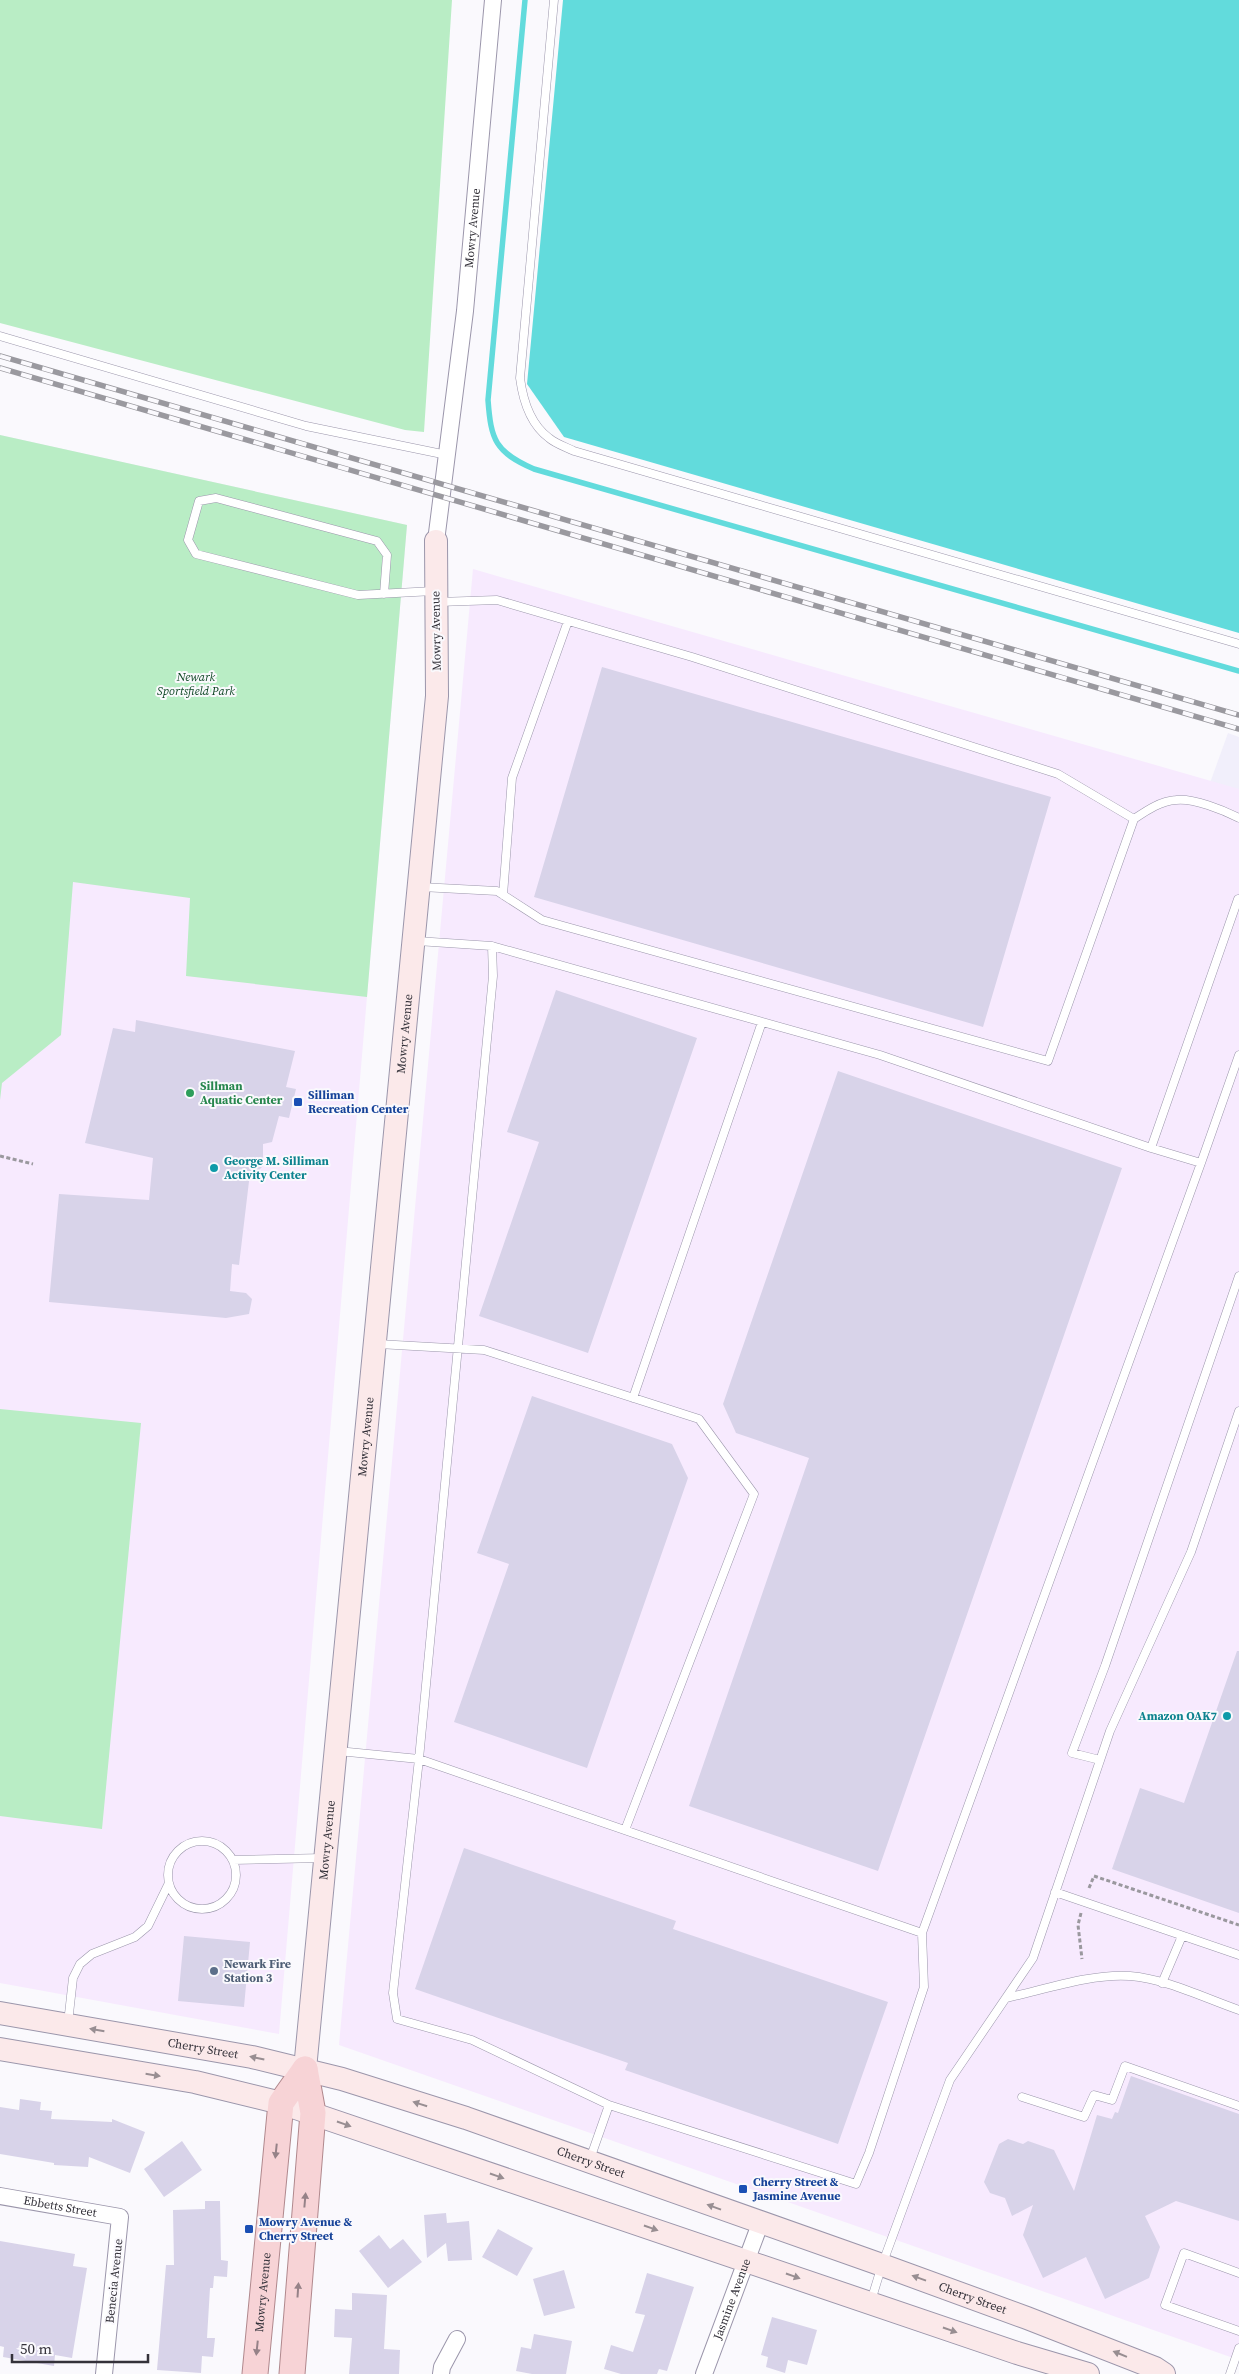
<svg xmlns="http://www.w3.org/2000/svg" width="1239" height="2374" viewBox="0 0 1239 2374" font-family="'Source Serif 4',serif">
<rect width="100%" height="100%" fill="#faf9fd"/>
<path fill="#f1effb" d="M1228,733L1239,737V809L1206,794Z"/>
<path fill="#f7eafe" d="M0,435L407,525L279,2034L0,1983Z
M473,569L1239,789V2360L339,2045Z"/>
<path fill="#b9edc5" d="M0,0H452L424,432L405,430L0,323Z
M0,435L407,525L367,997L186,976L190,898L73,882L61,1035L2,1083L0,1100Z
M0,1409L141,1423L102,1829L0,1816Z"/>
<path fill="#62dbdc" d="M563,0H1239V633L564,437L527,384Z"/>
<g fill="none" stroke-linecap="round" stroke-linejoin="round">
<path stroke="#62dbdc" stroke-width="5.5" d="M525,0L488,400C491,440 495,452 534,469L1239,671"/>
</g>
<path fill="#d8d3e9" d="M602,667L1051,797L983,1027L534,897Z
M556,990L697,1038L588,1353L479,1316L539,1142L507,1132Z
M136,1020L295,1051L286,1087L296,1089L289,1118L279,1116L272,1142L263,1144V1166L259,1170L250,1173L239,1265L232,1264L230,1291L246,1293L252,1299L249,1314L226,1318L49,1302L59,1194L149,1200L153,1158L85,1143L113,1028L135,1032Z
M838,1071L1122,1168L878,1871L689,1806L809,1458L736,1433L723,1404Z
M532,1396L672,1444L688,1478L587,1768L454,1722L509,1564L477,1553Z
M1237,1651H1239V1913L1112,1869L1140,1788L1184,1803Z
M464,1848L676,1921L673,1929L888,2002L838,2144L625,2070L628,2063L415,1989Z
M184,1936L250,1942L244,2007L178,2001Z
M1131,2076L1239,2114V2221L1176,2201L1145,2216L1160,2247L1149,2278L1105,2299L1086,2257L1043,2278L1023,2235L1033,2205L1012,2216L1005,2198L990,2193L984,2182L999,2144L1008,2139L1023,2144L1028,2141L1054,2150L1074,2191L1097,2115L1112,2119L1115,2112L1118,2113Z
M20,2099L41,2102L40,2110L52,2111L51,2119L112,2122V2119L145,2132L130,2173L89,2157L88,2167L54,2165V2163L0,2154V2107L19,2110Z
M182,2141L202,2170L164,2197L144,2169Z
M205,2201H220L221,2260L228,2261L227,2277L214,2276L213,2288H210L207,2338H215L213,2357L202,2356L201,2373L157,2370L166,2265H174L173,2210L205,2209Z
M446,2213L447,2223L469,2221L472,2260L448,2261L446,2243L427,2258L424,2215Z
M498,2229L533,2248L517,2276L482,2257Z
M379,2235L390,2249L403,2239L422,2262L388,2288L359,2251Z
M0,2241L75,2254L73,2266L87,2268L72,2358L55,2355L54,2366L3,2357L4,2347L0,2346Z
M564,2270L575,2308L544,2316L533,2279Z
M647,2273L694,2287L667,2371L659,2369L657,2374H621L604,2369L611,2345L633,2352L645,2315L635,2313Z
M352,2293L387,2295L384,2349L400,2350L399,2374H349L352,2338L334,2337L335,2309L352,2310Z
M772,2317L817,2330L807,2365L788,2360L785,2373L766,2367L768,2357L761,2355Z
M534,2334L572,2341L566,2374H532L516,2371L521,2347L531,2349Z"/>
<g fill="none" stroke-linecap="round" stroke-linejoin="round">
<g stroke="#9b96ab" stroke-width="9">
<path id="service" d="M554,0L520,378C523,401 530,424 549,438C556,444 566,447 574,451L1239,644
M0,336L306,426L447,455
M384,594L387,555L377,541L216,498L199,501L188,540L196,554L358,595L434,591
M1134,819C1146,811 1160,801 1176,800C1194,798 1223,810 1239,818
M421,887L497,891L542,920L1048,1061L1134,819L1058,774L692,657L497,600L438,602
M503,895L512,778L568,621
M417,941L492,946
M492,946L880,1055L1151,1148L1201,1163L922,1933L924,1987L869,2153L856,2184L609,2105L472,2040L397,2019L393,1993L419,1759L493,976Z
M1151,1148L1238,899L1239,901
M1201,1163L1239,1055
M378,1344L484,1350L699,1419L754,1494L625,1830
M633,1398L762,1022
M338,1751L419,1759L922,1933
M1100,1760L1072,1753L1105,1666L1239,1276
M168 1875a34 34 0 1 1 68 0a34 34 0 1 1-68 0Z
M233,1860L323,1858
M1055,1892L1239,1955
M1162,1983L1182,1936
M1006,1998C1043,1990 1092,1973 1130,1976C1167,1979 1204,1998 1239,2010
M68,2023L73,1978L80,1964L92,1954L135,1937L148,1926L168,1885
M1022,2097L1084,2117L1094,2095L1112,2100L1125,2066L1239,2106
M590,2159L609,2105
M1239,2273L1184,2253L1165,2305L1239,2331
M871,2301L882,2265L950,2080L1033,1958L1110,1731L1191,1552L1239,1411
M1230,2374L1239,2348"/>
</g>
<g stroke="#9b96ab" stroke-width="18">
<g id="minor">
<path id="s1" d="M436,541L465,311L493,0"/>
<path id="s2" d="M0,2196L120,2217L104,2374"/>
<path d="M441,2374L442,2367L457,2339"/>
<path id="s3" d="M704,2374L760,2224"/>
</g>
</g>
<g stroke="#9b96ab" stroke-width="24">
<g id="secondary">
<path id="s4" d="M0,2013L252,2057L342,2079L466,2118L882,2265L1027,2318L1155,2368L1164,2374"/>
<path d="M0,2049L195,2082L281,2103L1017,2353L1088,2374"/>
<path id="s5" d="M305,2069L437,696L436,541"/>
</g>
</g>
<g stroke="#b0888d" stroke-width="27">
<g id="primary">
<path id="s6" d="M255,2374L281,2103L305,2069"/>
<path d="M292,2374L313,2113L305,2069"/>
</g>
</g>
<path stroke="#9a989e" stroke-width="3" stroke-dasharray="4 2.5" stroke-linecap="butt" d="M0,1156L33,1164
M1089,1888L1094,1876L1239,1925
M1081,1913L1078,1925L1082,1959"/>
<use href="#service" stroke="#fff" stroke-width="8"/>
<use href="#minor" stroke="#fff" stroke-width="16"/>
<use href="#secondary" stroke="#fbe9ea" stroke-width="22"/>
<use href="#primary" stroke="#f7d3d6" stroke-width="25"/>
<g stroke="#9a999f" stroke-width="5.5">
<path id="rail" d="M0,356L1239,715
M0,368L1239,729"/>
</g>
<use href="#rail" stroke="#faf9fd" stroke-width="4" stroke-dasharray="11" stroke-linecap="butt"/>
</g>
<defs><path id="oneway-solid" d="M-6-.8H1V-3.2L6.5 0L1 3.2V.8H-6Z" transform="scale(1.25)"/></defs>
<g fill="#988e92">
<use href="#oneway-solid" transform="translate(97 2030) rotate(-170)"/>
<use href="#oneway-solid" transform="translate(257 2058) rotate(-168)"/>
<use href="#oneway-solid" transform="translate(153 2075) rotate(9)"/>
<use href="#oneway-solid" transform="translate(420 2104) rotate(-162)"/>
<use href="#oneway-solid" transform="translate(344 2124) rotate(19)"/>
<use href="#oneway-solid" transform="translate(497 2176) rotate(19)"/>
<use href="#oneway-solid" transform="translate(714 2207) rotate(-160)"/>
<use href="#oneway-solid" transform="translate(651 2228) rotate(19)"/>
<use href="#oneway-solid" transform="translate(793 2276) rotate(19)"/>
<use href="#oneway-solid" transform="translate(919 2278) rotate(-160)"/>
<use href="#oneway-solid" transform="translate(950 2330) rotate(19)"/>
<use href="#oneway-solid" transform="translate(1120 2354) rotate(-158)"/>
</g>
<g fill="#968288">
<use href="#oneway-solid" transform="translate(276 2151) rotate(96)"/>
<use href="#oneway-solid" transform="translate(305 2200) rotate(-85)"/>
<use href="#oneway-solid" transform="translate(298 2290) rotate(-86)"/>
<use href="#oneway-solid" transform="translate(257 2348) rotate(96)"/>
</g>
<circle fill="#2e9e5b" stroke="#faf9fd" stroke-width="2" cx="190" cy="1093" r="5"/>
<g fill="#1a4fb4" stroke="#faf9fd" stroke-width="2">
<rect x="293" y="1097" width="10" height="10" rx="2.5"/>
<rect x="738" y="2184" width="10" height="10" rx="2.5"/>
<rect x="244" y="2224" width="10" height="10" rx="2.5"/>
</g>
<g fill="#0f9aa8" stroke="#faf9fd" stroke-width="2">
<circle cx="214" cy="1168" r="5"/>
<circle cx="1227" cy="1716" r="5"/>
</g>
<circle fill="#5c6f8a" stroke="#faf9fd" stroke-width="2" cx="214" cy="1971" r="5"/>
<g text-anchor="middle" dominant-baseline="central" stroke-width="4" stroke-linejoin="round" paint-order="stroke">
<g font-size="12" fill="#34323a" stroke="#faf9fd">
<text stroke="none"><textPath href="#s1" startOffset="315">Mowry Avenue</textPath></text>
<text transform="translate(436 631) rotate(-91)">Mowry Avenue</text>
<text stroke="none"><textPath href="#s5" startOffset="1040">Mowry Avenue</textPath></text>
<text stroke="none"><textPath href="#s5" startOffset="635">Mowry Avenue</textPath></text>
<text stroke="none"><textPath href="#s5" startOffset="230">Mowry Avenue</textPath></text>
<text stroke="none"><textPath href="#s4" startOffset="206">Cherry Street</textPath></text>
<text stroke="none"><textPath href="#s4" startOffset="611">Cherry Street</textPath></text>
<text stroke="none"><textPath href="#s2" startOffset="61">Ebbetts Street</textPath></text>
<text transform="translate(114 2281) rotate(-84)">Benecia Avenue</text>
<text stroke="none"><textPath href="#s6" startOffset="82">Mowry Avenue</textPath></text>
<text stroke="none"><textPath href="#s4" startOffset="1016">Cherry Street</textPath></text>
<text stroke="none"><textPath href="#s3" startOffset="80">Jasmine Avenue</textPath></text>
</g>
<g font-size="12" font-style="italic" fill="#0d4623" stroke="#faf9fd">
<text x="196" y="677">Newark<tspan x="196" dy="14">Sportsfield Park</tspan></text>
</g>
<g font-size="12" font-weight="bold" fill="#27864d" stroke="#faf9fd" text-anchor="start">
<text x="200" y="1086">Sillman<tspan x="200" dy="14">Aquatic Center</tspan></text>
</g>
<g font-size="12" font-weight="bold" fill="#164399" stroke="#faf9fd" text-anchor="start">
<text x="308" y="1095">Silliman<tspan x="308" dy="14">Recreation Center</tspan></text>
<text x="753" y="2182">Cherry Street &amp;<tspan x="753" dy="14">Jasmine Avenue</tspan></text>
<text x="259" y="2222">Mowry Avenue &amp;<tspan x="259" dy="14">Cherry Street</tspan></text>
</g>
<g font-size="12" font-weight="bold" fill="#0d838f" stroke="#faf9fd" text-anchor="start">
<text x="224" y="1161">George M. Silliman<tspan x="224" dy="14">Activity Center</tspan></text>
<text x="1217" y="1716" text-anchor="end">Amazon OAK7</text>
</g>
<g font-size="12" font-weight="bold" fill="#4e5e75" stroke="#faf9fd" text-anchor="start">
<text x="224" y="1964">Newark Fire<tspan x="224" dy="14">Station 3</tspan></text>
</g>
</g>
<path d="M12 2354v8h136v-8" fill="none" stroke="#34323a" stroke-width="2.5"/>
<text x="20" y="2354" font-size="15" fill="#34323a" stroke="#faf9fd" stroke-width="4" paint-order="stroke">50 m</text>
</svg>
